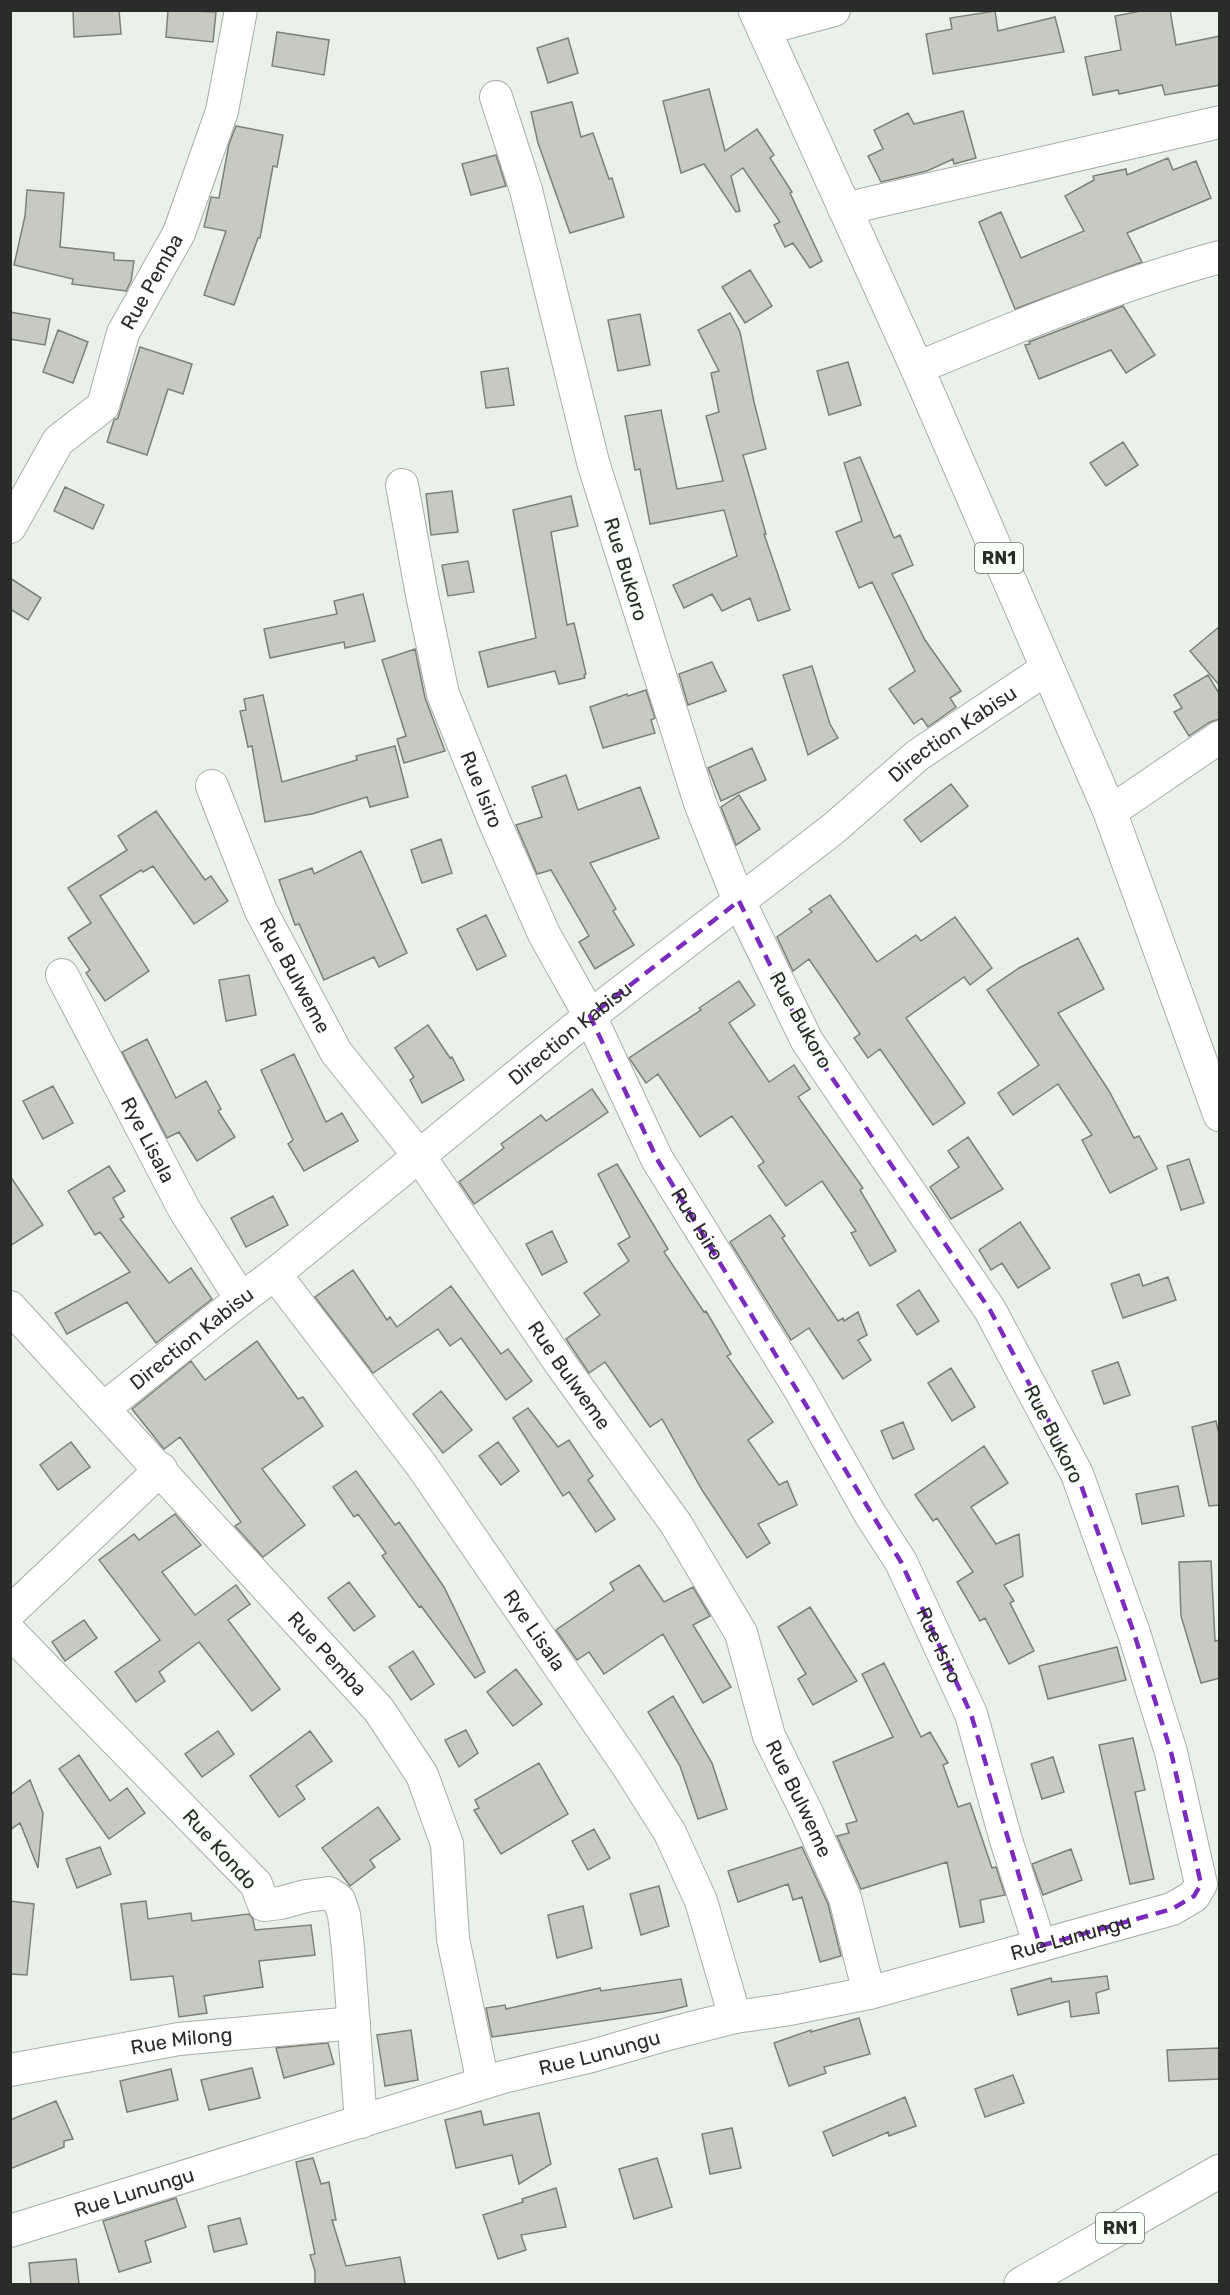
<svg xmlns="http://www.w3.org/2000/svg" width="1230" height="2295" viewBox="0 0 1230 2295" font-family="Rubik,sans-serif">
<rect width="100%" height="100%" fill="#eaf1eb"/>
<path fill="#c6cac1" stroke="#7e8179" stroke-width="1.5" d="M73,10H119L121,34L74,37Z
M168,10L216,12L213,42L166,37Z
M1146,10H1170L1176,45L1220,36V85L1165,95L1162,85L1119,94L1118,90L1093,95L1085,57L1121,50L1115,16Z
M995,11L998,31L1055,17L1064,52L933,74L926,34L952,29L950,18Z
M277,32L329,40L324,75L272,66Z
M568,38L578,73L548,83L537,48Z
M709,89L725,151L757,129L774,155L770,158L792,192L790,193L822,261L810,268L793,243L785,247L774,225L780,222L743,168L731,176L740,211L736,212L704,164L681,173L663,101Z
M572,102L581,137L593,133L609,179L612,178L624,217L570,233L538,143L531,112Z
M963,111L976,158L954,164L953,159L927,171L881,182L868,156L883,149L874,130L908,113L914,124Z
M236,126L283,135L277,167L273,166L260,238H258L234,305L204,295L226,231L204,227L211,197L219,198L229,144Z
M496,155L506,186L471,195L462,164Z
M1168,158L1173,170L1196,161L1211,198L1127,233L1142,262L1015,309L979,222L1001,212L1021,258L1084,231L1065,196L1094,180L1093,176L1126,169L1127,175Z
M27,190L64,193L60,247L114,253V260L134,261L131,281L126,291L72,284L73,279L14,265L25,216Z
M750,270L772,306L745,323L722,287Z
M1123,306L1155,355L1126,373L1111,350L1039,379L1025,345L1030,344L1029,342Z
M10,312L50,319L45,345L10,339Z
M730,313L740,332L754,402L766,449L743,455L766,534H764L790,610L758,621L750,598L722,611L712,594L684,608L673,585L737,556L724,510L650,524L640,469L635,470L625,416L661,410L677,489L723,481L706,416L719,412L711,373L719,371L698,330Z
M640,314L650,365L618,371L608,320Z
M58,330L88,342L73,383L43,372Z
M140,347L192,364L183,394L168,389L147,455L107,442L114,420L118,418L120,411Z
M848,362L861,405L829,415L817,371Z
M508,368L514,405L486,408L481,372Z
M1123,442L1138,465L1106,486L1090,463Z
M860,457L894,538L900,535L913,565L892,574L925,640L961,691L950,698L956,707L928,727L922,718L914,724L889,689L915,671L872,582L859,588L836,532L862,521L844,463Z
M65,487L104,505L93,529L54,511Z
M452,491L458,532L431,535L426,494Z
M571,496L578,526L551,532L567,625L574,623L586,674L584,675L585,678L559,684L555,671L488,687L479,652L536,638L513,510Z
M468,561L474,592L448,596L442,565Z
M10,578L41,598L28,620L10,609Z
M363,594L375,641L345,648L344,642L270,658L264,629L337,614L334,601Z
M1220,626V686L1190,651Z
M415,649L425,698L445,751L404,763L397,739L406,736L382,660Z
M712,662L726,691L688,705L679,674Z
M812,666L830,724L838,738L808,755L783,675Z
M1208,675L1220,695V719L1210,722L1189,736L1174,712L1182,708L1174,695Z
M646,690L655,718L651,720L655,733L603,748L590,707L627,694L628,696Z
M263,695L282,782L357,760L356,756L395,746L408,797L370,807L367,797L312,814L265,822L252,746L248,747L240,711L246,710L244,699Z
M752,748L766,780L721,801L708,768Z
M566,775L578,810L640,787L659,838L590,863L616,909L613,911L634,945L595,969L579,942L589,936L551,870L537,874L516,825L542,817L532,787Z
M951,784L968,806L921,842L904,820Z
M739,795L760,829L736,845L721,807Z
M156,811L205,880L211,876L228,901L194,924L153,866L143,872L141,870L100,896L149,971L105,1001L86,973L90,970L68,938L91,923L68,888L127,850L118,836Z
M441,839L452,873L422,883L411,850Z
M361,851L407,953L379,967L374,957L324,980L299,924L295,925L279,880L312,868L314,874Z
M830,895L877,962L916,935L921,941L955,917L992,968L970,985L964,977L906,1018L965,1103L933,1125L880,1049L868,1058L854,1038L860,1034L809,959L793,971L777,937L812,912L809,909Z
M486,915L506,956L477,970L457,929Z
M1078,938L1104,989L1058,1013L1109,1091L1134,1138L1139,1136L1157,1169L1110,1193L1082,1140L1092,1135L1058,1084L1013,1115L998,1093L1039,1065L987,990L1019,968Z
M249,975L256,1015L226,1021L219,980Z
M739,981L755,1005L729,1023L769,1082L794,1065L810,1089L798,1097L863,1188L860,1190L896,1251L870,1266L851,1233L856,1231L822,1181L786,1206L758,1166L764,1162L732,1116L700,1137L658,1074L646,1083L629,1058L701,1010L699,1008Z
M428,1025L450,1058L452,1057L464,1080L422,1103L410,1080L414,1077L395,1048Z
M147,1039L176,1098L206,1081L221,1109L218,1111L235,1137L197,1161L179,1132L167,1138L122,1052Z
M294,1054L326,1122L342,1113L358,1141L304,1171L288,1144L293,1140L261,1070Z
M53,1086L73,1123L43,1139L23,1101Z
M592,1089L608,1112L474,1204L459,1182L504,1148L501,1144L541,1115L546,1121Z
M968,1137L1003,1189L951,1219L930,1187L959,1167L948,1151Z
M1189,1159L1204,1203L1181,1210L1167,1166Z
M617,1164L668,1249L664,1252L704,1312L706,1311L731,1354L727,1356L773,1422L748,1440L779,1485L787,1481L797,1505L758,1524L770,1543L747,1558L702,1490L662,1419L650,1427L605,1362L589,1373L566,1339L600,1315L584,1293L629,1261L618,1244L630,1237L598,1174Z
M109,1166L125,1191L113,1198L124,1217L120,1219L169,1283L191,1268L212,1299L156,1343L127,1302L67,1334L55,1313L130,1272L100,1232L95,1235L68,1191Z
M10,1176L43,1225L10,1246Z
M273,1196L288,1225L246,1247L231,1218Z
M770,1215L785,1236L782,1238L838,1321L843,1318L844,1321L858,1312L867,1335L858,1340L871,1360L843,1379L809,1328L791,1340L730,1242Z
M1020,1222L1050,1268L1018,1288L1002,1263L991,1270L979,1250Z
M552,1231L567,1262L542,1275L526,1244Z
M353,1270L387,1320L390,1317L397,1327L451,1286L501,1354L508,1349L532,1381L506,1400L461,1338L450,1346L438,1329L373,1373L315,1297Z
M1139,1274L1143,1286L1168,1277L1176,1300L1123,1318L1111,1284Z
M919,1290L939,1321L917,1335L897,1305Z
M257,1341L298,1399L303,1397L323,1426L262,1469L305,1525L263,1557L235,1526L241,1522L180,1437L164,1449L132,1409L191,1361L205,1380Z
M1118,1362L1130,1395L1104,1404L1092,1371Z
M951,1368L975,1407L952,1421L928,1383Z
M441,1391L472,1430L443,1453L413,1414Z
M528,1408L558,1447L569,1440L593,1476L588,1480L615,1519L596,1532L569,1492L563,1496L513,1418Z
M1216,1421L1220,1439V1505L1209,1506L1192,1427Z
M903,1422L914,1449L893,1459L881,1431Z
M71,1442L90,1467L58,1490L40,1465Z
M498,1442L519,1471L501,1485L479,1456Z
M984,1446L1008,1483L971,1507L996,1544L1019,1534L1023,1576L1004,1585L1014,1601L1010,1603L1034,1651L1009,1664L985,1618L980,1621L957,1582L973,1572L937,1518L933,1521L915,1495Z
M356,1471L395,1525L399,1522L444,1587L485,1672L475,1678L421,1606L419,1607L382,1556L386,1553L358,1514L354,1517L333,1487Z
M1178,1486L1184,1516L1142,1524L1136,1494Z
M175,1514L201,1545L162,1572L195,1615L236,1585L250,1604L228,1620L280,1689L252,1711L199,1642L159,1672L165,1681L136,1702L115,1672L160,1640L99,1560L134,1534L139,1540Z
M1211,1561L1215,1641L1220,1640V1678L1201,1683L1181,1616L1179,1562Z
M639,1565L664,1602L693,1587L710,1616L693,1625L731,1687L703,1703L663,1634L604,1674L589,1652L577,1660L556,1630L614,1590L610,1583Z
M349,1582L375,1616L354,1631L328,1598Z
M810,1607L857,1681L813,1705L798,1679L806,1674L778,1627Z
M84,1620L97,1638L65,1661L52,1642Z
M1117,1647L1126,1680L1048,1699L1039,1666Z
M413,1651L434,1684L411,1700L389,1667Z
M884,1663L921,1737L930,1732L948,1763L943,1765L958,1807L970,1803L992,1868L996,1867L1005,1895L980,1900L984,1922L960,1927L947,1862L861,1889L837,1836L849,1833L846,1824L857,1821L833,1762L893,1737L862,1674Z
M516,1669L542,1704L513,1726L487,1692Z
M673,1696L712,1763L727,1809L698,1819L680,1766L648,1712Z
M466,1730L478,1753L459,1767L445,1740Z
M218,1731L234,1754L202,1777L185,1754Z
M310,1731L332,1761L296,1786L305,1799L279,1817L250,1776Z
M1133,1738L1145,1790L1135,1792L1154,1879L1130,1884L1099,1745Z
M79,1755L110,1801L127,1788L145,1813L109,1839L59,1769Z
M1053,1757L1064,1792L1042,1799L1031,1764Z
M539,1763L568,1814L501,1854L474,1810L479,1808L475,1800Z
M30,1780L43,1813L38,1868L20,1823L10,1830V1795Z
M378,1807L400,1839L370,1860L375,1867L350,1886L322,1848Z
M594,1829L610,1858L588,1870L572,1841Z
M100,1847L111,1874L77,1888L66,1859Z
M802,1847L828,1904L841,1956L820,1962L802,1897L793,1900L788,1884L738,1902L728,1871Z
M1071,1849L1082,1880L1043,1895L1032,1864Z
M659,1886L669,1926L641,1935L630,1894Z
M10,1901L34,1904L27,1975L10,1974Z
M146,1901L148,1919L191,1913L192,1921L249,1914L253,1919L255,1930L311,1925L315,1955L259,1961L263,1987L204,1996L207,2013L179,2017L173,1976L131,1980L121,1904Z
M583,1906L592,1948L557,1958L548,1915Z
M1107,1976L1109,1989L1096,1993L1099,2013L1071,2017L1069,2001L1018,2015L1011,1989L1051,1978L1052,1982Z
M681,1979L687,2006L663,2012L492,2037L486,2008L505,2005L506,2009L600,1988L601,1991Z
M859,2018L870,2054L824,2067L826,2073L789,2086L774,2043L811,2030V2032Z
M411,2030L418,2080L385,2086L377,2035Z
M328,2043L334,2064L284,2078L276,2048Z
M1220,2048V2079L1169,2081L1167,2050Z
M252,2068L260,2098L209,2110L201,2080Z
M171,2069L178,2100L127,2112L120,2081Z
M1013,2075L1024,2103L985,2117L975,2089Z
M905,2097L916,2126L889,2136L888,2132L833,2156L823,2132Z
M56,2101L73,2139L64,2141V2147L10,2169V2120Z
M481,2111L484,2125L539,2113L551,2164L519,2184L512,2155L456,2168L445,2120Z
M732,2128L741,2168L710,2174L702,2134Z
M313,2158L321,2184L329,2182L336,2220H332L346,2266L400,2257L405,2284H315V2271L310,2255L315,2254L296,2162Z
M657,2158L672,2207L634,2219L619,2169Z
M556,2188L566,2227L521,2235L526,2250L498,2259L483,2215L523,2202L522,2199Z
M176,2198L186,2227L145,2241L151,2262L119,2272L103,2221Z
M240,2218L247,2244L214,2252L208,2226Z
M76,2259L79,2284H31L29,2263Z"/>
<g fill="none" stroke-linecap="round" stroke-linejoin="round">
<g stroke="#a7aea7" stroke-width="34">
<g id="street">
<path d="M763,29L834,10"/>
<path d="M844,209L1220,122"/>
<path d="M917,368C1016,327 1116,285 1220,257"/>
<path id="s1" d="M402,485L422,595L443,694L496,825L544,934L590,1016L657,1159L799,1388L870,1514L901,1562L971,1714L1006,1840L1040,1946"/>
<path id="s2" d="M10,527L58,441L103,406L123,333L179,233L222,111L241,10"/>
<path id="s3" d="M212,786L261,911L336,1052L420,1157L560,1363L676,1524L741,1633L769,1736L807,1813L845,1898L869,1993"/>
<path d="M1110,812L1220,737"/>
<path id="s4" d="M62,975L184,1209L241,1299"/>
<path id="s5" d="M275,1274L422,1466L629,1768L670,1833L701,1901L735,2017"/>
<path id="s6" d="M10,1307L379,1710L422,1775L447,1844L453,1939L483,2083"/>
<path id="s7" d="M104,1408L241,1299L275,1274L590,1016L833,829L918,755L1046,669"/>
<path d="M10,1612L161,1469"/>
<path d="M10,1632L256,1884L264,1905L280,1903L306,1896L329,1893L339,1900L344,1915L348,1948L361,2122"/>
<path id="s8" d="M10,2070L179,2039L354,2023"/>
<path id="s9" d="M10,2231L503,2077L592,2056L668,2034L735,2017L784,2010L869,1993L1172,1909L1194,1896L1201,1884L1171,1752L1134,1633L1077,1474L990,1310L807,1041L739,901L700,803L593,462L526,190L496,97"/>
</g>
</g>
<g stroke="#a7aea7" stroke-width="35">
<path id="highway" d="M755,10L917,368L1110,812L1220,1115
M1021,2284L1220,2171"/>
</g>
<use href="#street" stroke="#fff" stroke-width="32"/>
<use href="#highway" stroke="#fff" stroke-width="33"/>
</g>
<path fill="none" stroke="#7b2cbf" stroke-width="4.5" stroke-dasharray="12 8" stroke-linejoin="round" d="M739,901L807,1041L990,1310L1077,1474L1134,1633L1171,1752L1201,1884L1194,1896L1172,1909L1040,1946L971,1714L901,1562L657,1159L590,1016Z"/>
<g text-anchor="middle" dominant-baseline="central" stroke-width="4.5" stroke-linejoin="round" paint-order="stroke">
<g fill="#f7fff8" stroke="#676b67" stroke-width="1.5">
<rect x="975" y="543" width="48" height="30" rx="4.5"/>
<rect x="1096" y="2213" width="48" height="30" rx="4.5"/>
</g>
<g font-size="18" font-weight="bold" fill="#292c29">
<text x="999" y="558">RN1</text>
<text x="1120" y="2228">RN1</text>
</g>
<g font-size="20" fill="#292c29" stroke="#f7fff8">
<text stroke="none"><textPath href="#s2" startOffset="290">Rue Pemba</textPath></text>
<text transform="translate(626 569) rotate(73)">Rue Bukoro</text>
<text stroke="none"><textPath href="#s7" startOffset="1084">Direction Kabisu</textPath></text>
<text stroke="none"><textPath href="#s1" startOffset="316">Rue Isiro</textPath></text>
<text stroke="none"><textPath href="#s3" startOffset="207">Rue Bulweme</textPath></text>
<text transform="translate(801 1020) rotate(61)">Rue Bukoro</text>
<text stroke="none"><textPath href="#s7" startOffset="598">Direction Kabisu</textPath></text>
<text stroke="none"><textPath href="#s4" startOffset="186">Rye Lisala</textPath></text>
<text stroke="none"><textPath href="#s1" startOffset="802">Rue Isiro</textPath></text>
<text stroke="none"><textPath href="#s7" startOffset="112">Direction Kabisu</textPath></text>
<text stroke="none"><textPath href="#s3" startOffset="693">Rue Bulweme</textPath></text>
<text transform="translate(1054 1434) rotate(63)">Rue Bukoro</text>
<text stroke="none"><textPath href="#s5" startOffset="441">Rye Lisala</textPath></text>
<text stroke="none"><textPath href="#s1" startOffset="1288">Rue Isiro</textPath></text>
<text stroke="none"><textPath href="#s6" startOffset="470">Rue Pemba</textPath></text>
<text stroke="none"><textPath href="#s3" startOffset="1179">Rue Bulweme</textPath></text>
<text transform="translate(220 1849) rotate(48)">Rue Kondo</text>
<text stroke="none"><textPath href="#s9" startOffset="1102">Rue Lunungu</textPath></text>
<text stroke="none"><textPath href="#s8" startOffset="174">Rue Milong</textPath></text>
<text stroke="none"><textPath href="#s9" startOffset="616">Rue Lunungu</textPath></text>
<text stroke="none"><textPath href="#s9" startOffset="130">Rue Lunungu</textPath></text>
</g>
</g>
<rect width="1230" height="2295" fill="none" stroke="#292c29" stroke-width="24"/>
</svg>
